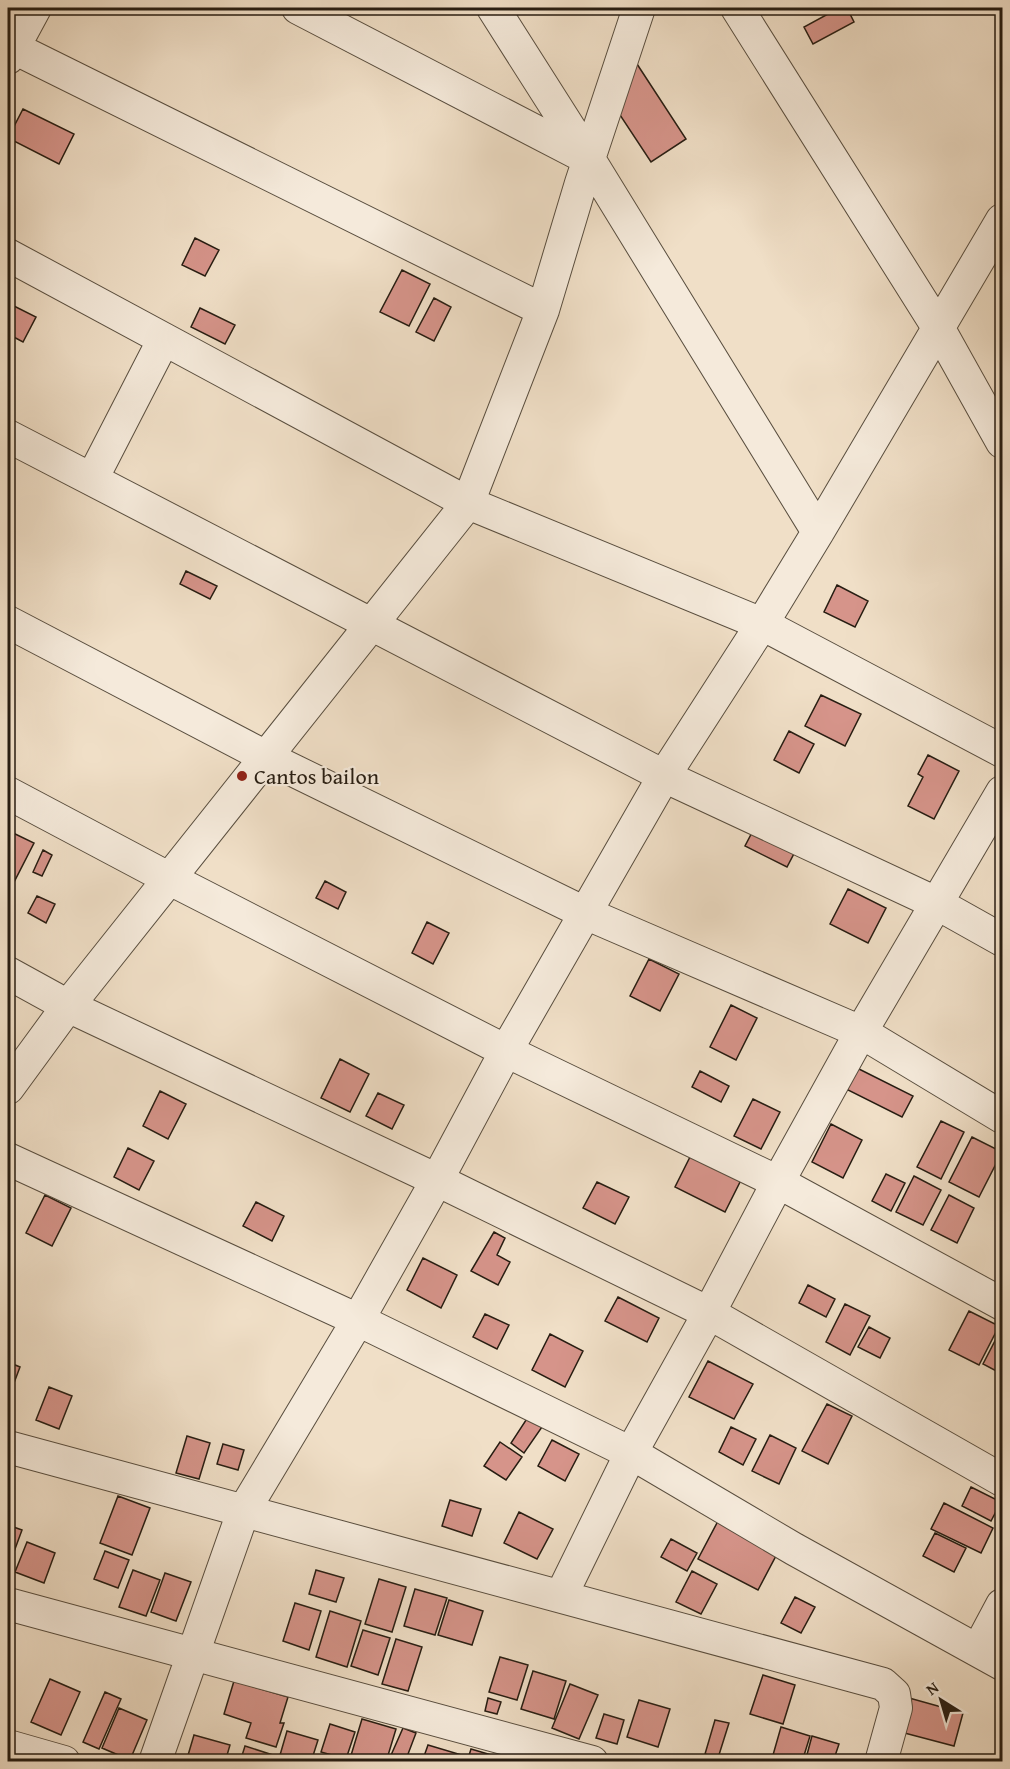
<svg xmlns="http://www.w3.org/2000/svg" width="1010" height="1769" viewBox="0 0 1010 1769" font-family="'Gentium Book Plus',serif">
<rect width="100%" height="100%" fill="#f0dfc7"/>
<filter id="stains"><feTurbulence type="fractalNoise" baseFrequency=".00333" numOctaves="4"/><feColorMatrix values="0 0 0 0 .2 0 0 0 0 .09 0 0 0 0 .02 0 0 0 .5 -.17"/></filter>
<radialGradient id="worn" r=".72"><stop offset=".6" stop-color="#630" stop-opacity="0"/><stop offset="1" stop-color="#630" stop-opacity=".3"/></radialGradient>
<path fill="#d6948a" stroke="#271d12" stroke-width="1.5" d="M839,8H847L854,22L813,44L804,27Z
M637,64L686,139L651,162L618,112Z
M23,109L74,134L59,164L8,138Z
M195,238L219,250L205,276L182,265Z
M402,270L430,284L409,326L380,312Z
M434,298L451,307L434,341L416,332Z
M10,304L36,317L23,342L8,334V309Z
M200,308L235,325L225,344L191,327Z
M186,571L217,586L210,599L180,584Z
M837,585L868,601L855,627L824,612Z
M821,695L861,714L845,746L805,726Z
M789,731L814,744L799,773L774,760Z
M928,755L959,771L934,819L908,806L923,777L918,774Z
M757,823L799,844L787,867L745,846Z
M9,831L34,843L11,888L8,887Z
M43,850L52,855L42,876L33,872Z
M325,881L346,892L338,909L316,898Z
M848,889L886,908L868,943L830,924Z
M37,896L55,904L46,923L28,913Z
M427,922L449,933L433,964L412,953Z
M649,959L679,974L660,1011L630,996Z
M731,1005L757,1018L736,1060L710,1047Z
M340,1059L369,1074L350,1112L321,1098Z
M851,1065L913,1096L902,1117L840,1086Z
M700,1071L729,1086L721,1102L692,1087Z
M160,1091L186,1104L168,1139L143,1126Z
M378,1093L404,1105L392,1129L366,1116Z
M753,1099L780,1112L761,1149L734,1136Z
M941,1121L964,1132L941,1179L917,1167Z
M831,1124L862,1140L843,1178L812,1162Z
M972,1137L1002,1152L979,1197L949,1182Z
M128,1148L154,1161L139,1190L114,1177Z
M691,1155L741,1180L725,1212L675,1187Z
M886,1174L905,1183L891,1211L872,1201Z
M914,1176L941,1190L923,1225L896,1212Z
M597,1182L629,1197L615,1224L583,1208Z
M45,1195L71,1208L52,1246L26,1233Z
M949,1195L974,1208L957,1243L931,1230Z
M256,1202L284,1216L272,1241L243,1226Z
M494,1232L505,1238L497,1255L510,1262L498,1285L471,1271Z
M423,1258L457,1275L441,1308L407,1290Z
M808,1285L835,1299L826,1317L799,1303Z
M618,1297L659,1318L647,1342L605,1321Z
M845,1304L870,1316L850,1355L826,1342Z
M969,1311L999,1326L979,1365L949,1350Z
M485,1314L509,1325L497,1349L473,1337Z
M869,1327L890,1338L880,1358L858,1347Z
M550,1334L583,1351L565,1387L532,1370Z
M997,1337L1002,1339V1374L983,1364Z
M708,1361L753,1384L734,1419L689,1397Z
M8,1362L20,1367L8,1399Z
M49,1387L72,1396L59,1429L36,1420Z
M827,1404L852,1416L828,1464L802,1451Z
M528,1417L542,1427L524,1453L511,1443Z
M731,1427L756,1439L743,1465L719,1452Z
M770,1435L796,1448L779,1484L752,1471Z
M187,1436L210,1443L199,1479L176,1473Z
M552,1440L579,1454L565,1481L538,1466Z
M500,1442L522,1457L506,1480L484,1466Z
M223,1444L244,1450L238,1470L217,1464Z
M971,1487L1001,1502L991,1521L962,1506Z
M118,1496L150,1508L132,1555L100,1543Z
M450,1500L481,1509L472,1536L442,1526Z
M944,1503L993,1528L981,1553L931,1529Z
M519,1512L553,1529L537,1559L504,1543Z
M718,1521L778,1552L758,1590L698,1559Z
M8,1525L22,1530L8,1568Z
M935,1533L966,1548L954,1572L923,1556Z
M671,1539L697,1553L687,1571L661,1557Z
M27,1542L55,1553L44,1583L15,1572Z
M105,1551L129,1560L118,1588L94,1579Z
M133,1570L160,1580L146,1616L119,1607Z
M316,1570L344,1578L336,1602L309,1594Z
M692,1571L717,1584L701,1614L676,1602Z
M165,1573L191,1582L176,1621L151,1612Z
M379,1579L406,1587L392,1632L365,1624Z
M415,1589L447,1598L435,1635L404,1626Z
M795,1597L815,1607L801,1633L781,1623Z
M449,1600L483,1611L472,1645L438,1635Z
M295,1603L321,1611L309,1650L283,1641Z
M330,1611L361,1621L347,1667L316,1657Z
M363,1630L390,1638L378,1675L351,1666Z
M396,1639L422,1647L408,1691L382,1684Z
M500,1657L528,1665L517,1700L489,1692Z
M533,1671L566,1681L554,1719L521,1709Z
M763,1675L795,1685L783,1724L750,1714Z
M8,1677L14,1679L8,1699Z
M50,1679L80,1692L61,1735L31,1722Z
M234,1681L288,1697L280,1723H284L276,1747L246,1738L251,1723L224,1714Z
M570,1684L598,1695L579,1739L552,1728Z
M105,1692L121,1699L99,1749L83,1742Z
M902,1696L963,1713L954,1746L893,1730Z
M488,1698L501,1702L497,1714L485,1711Z
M639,1700L670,1709L658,1747L627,1737Z
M119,1708L147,1720L130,1760L102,1748Z
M604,1714L624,1720L617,1744L596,1738Z
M362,1719L396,1729L386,1762H349Z
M715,1720L729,1723L718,1758L705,1754Z
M330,1724L355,1732L346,1759L321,1752Z
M781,1727L810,1736L802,1762H771Z
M403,1728L416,1733L405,1762H388Z
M287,1731L318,1740L311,1762H278Z
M194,1735L230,1745L225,1762H186Z
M812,1736L839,1744L833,1762H805Z
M428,1745L465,1756L464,1762H422Z
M245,1746L273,1755L271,1762H240Z
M471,1749L505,1759L504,1762H467Z"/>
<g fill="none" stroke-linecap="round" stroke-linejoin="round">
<g stroke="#594e3f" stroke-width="34">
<path id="minor" d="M298,8L587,158
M493,8L589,159L818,532
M737,8L939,329L1002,442
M8,45L543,310
M8,58L35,8
M8,255L468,503L762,624L1002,751
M8,436L664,776L936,903L1002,940
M92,479L164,339
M8,622L266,757L585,913L861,1032L1002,1117
M8,793L170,879L506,1051L778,1182L1002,1304
M8,973L68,1006L437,1180L709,1313L1002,1480
M8,1088L68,1006L468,503L543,310L581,183L639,8
M8,1159L358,1320L631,1453L794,1549L1002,1664
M8,1447L883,1684L894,1694L896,1708L881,1762
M561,1596L631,1453L709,1313L778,1182L861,1032L1002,792
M8,1604L592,1762
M978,1650L1002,1605
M8,1746L64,1762
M155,1762L243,1512L358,1320L437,1180L506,1051L664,776L762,624L818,532L1002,220"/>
</g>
<use href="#minor" stroke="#f5eadb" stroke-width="32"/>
</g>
<circle fill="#8f2418" stroke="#f5eadb" stroke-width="2" cx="242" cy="776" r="6"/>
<g text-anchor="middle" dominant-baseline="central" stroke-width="4.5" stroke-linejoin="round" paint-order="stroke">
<g font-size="22" fill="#271d12" stroke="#f5eadb" text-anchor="start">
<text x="254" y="776">Cantos bailon</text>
</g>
</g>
<rect width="1010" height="1769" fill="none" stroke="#f0dfc7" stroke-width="30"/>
<rect x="9" y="9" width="992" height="1751" fill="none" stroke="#271d12" stroke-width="3"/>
<rect x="15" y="15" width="980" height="1739" fill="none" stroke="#271d12" stroke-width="1.5"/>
<g transform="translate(941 1700) rotate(323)" stroke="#f5eadb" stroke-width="4.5" paint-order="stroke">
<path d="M0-4.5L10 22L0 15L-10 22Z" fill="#271d12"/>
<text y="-9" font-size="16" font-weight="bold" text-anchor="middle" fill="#271d12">N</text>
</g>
<rect width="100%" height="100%" filter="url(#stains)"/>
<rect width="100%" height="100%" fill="url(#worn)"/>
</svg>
